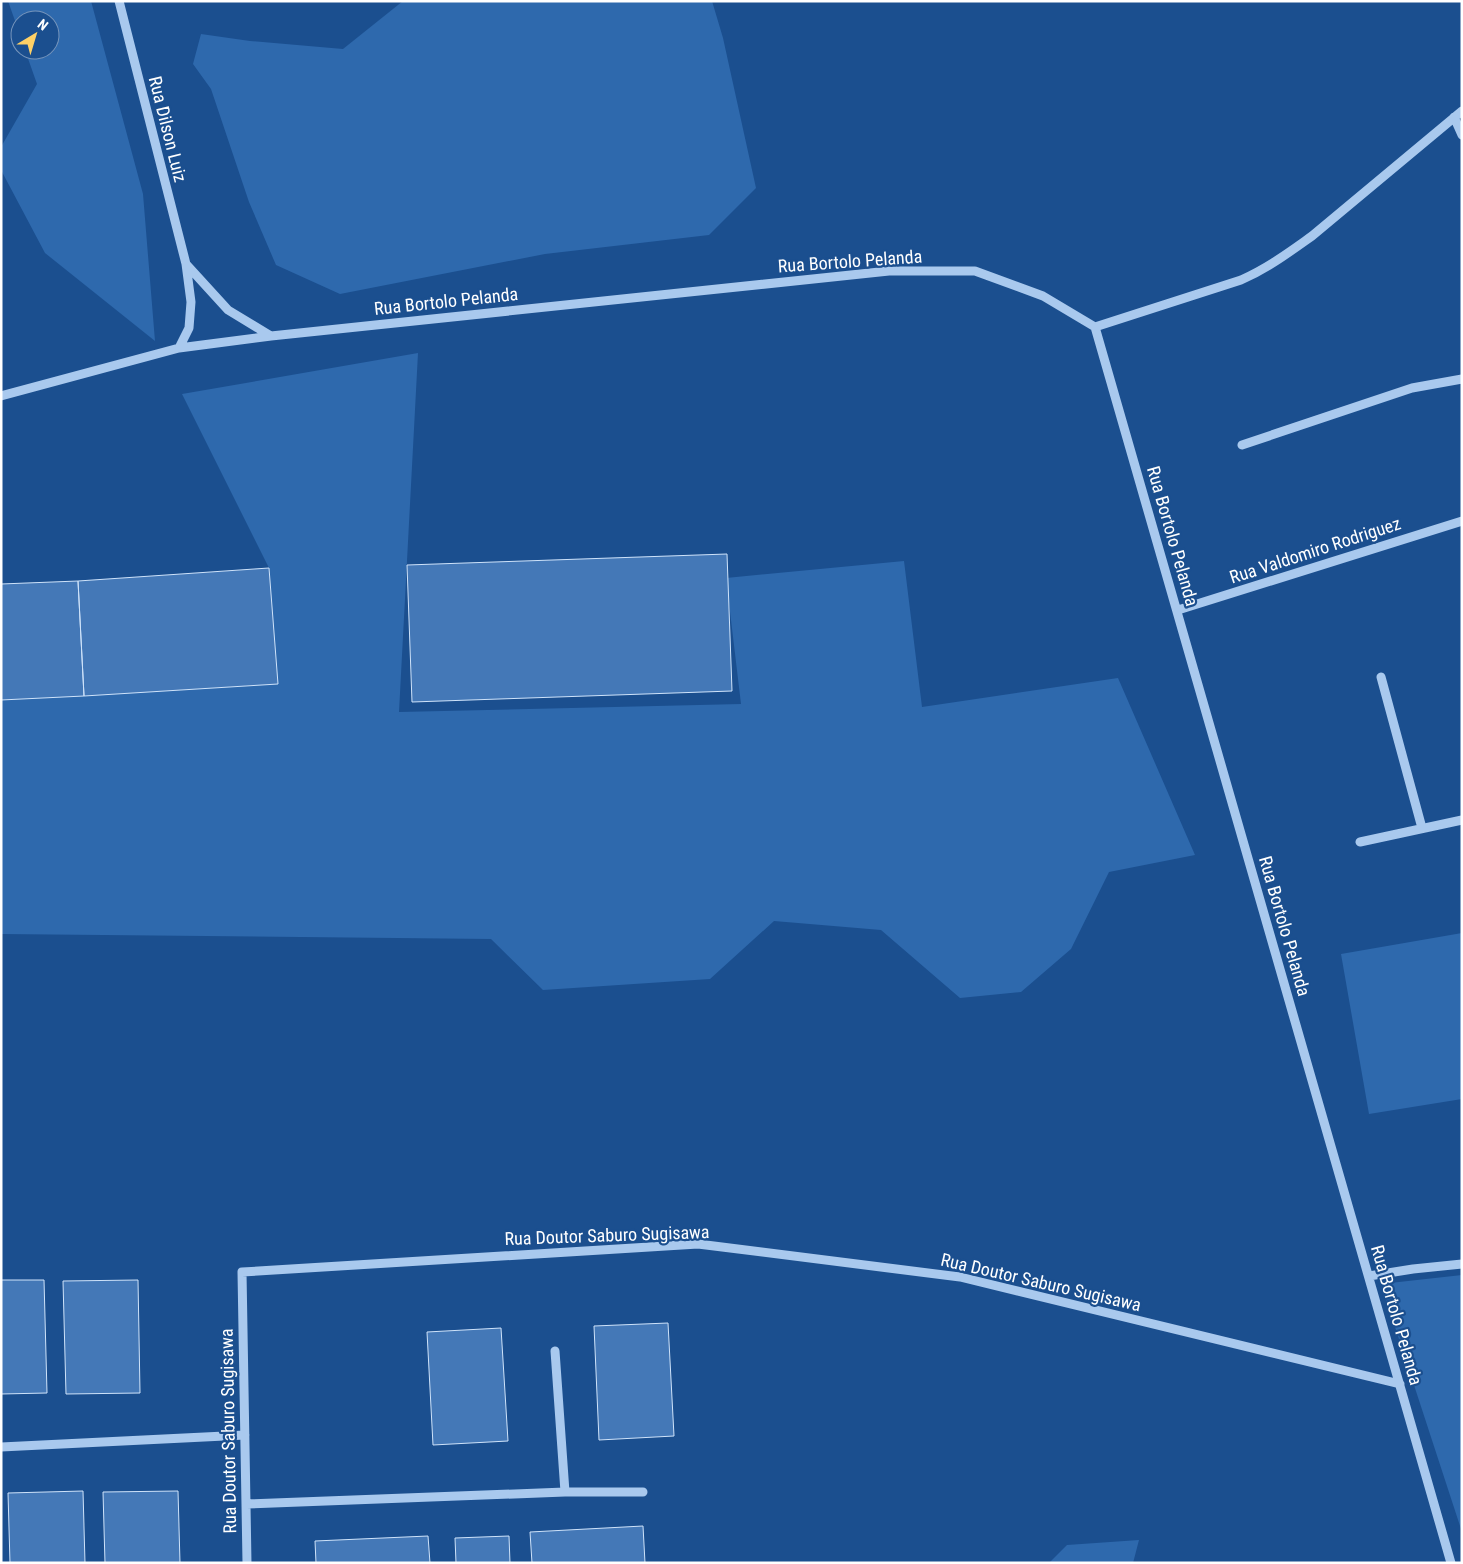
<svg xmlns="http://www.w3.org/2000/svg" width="1463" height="1564" viewBox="0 0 1463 1564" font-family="'Roboto Condensed',sans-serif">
<rect width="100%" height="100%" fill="#1b4f8f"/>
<path fill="#2e69ad" d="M8,1H91L143,194L155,341L45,253L1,170V147L37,84L25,50H50V20H20V35Z
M403,1H712L723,38L756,188L709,235L545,254L340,294L276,265L249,202L211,89L193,64L201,34L250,41L343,49Z
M418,353L399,712L741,704L726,578L904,561L922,707L1118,678L1195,855L1109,872L1071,949L1021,992L960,998L881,930L774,921L710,979L543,990L491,939L1,934V700L277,684L269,568L182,394Z
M1462,933V1099L1369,1114L1341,954Z
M1462,1275V1532L1381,1284Z
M1139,1540L1133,1563H1049L1067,1545Z"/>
<path fill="#4478b7" stroke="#cfe3fa" d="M727,554L732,691L412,702L407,565Z
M269,568L278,684L84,696L78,581Z
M78,581L84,696L1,700V584Z
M1,1280H44L47,1393L1,1394Z
M138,1280L140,1393L66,1394L63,1281Z
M668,1323L674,1436L599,1440L594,1326Z
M501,1328L508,1441L433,1445L427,1332Z
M83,1491L85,1563H10L8,1493Z
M178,1491L180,1563H105L103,1492Z
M643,1526L645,1563H532L530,1532Z
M428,1536L430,1563H316L315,1541Z
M509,1536L510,1563H456L455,1538Z"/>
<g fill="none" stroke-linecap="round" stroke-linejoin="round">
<path stroke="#a9c9ee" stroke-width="9" d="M119,1L186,264L191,302L189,328L179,348
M1454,117L1462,135
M186,264L228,310L271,336L889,271H975L1043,296L1095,327L1451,1563
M1095,327L1241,280C1268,268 1288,253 1312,236L1462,111
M1,396L179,348L271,336
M1242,445L1412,388L1462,379
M1178,610L1462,521
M1381,677L1422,828
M1360,842L1462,820
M1369,1276L1413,1269L1462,1264
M555,1351L565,1492
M1,1447L245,1435
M246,1504L565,1492H643
M247,1563L242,1272L698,1244L960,1277L1400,1384"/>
</g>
<g text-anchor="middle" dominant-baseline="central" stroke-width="4.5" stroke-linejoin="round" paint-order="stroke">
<g font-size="18" fill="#fff" stroke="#1b4f8f">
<text transform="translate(168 129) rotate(76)">Rua Dilson Luiz</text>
<text transform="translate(850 261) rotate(-4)">Rua Bortolo Pelanda</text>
<text transform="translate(446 301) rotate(-6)">Rua Bortolo Pelanda</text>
<text transform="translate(1173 536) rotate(74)">Rua Bortolo Pelanda</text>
<text transform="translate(1315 550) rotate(-18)">Rua Valdomiro Rodriguez</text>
<text transform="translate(1285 926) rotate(74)">Rua Bortolo Pelanda</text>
<text transform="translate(607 1235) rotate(-2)">Rua Doutor Saburo Sugisawa</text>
<text transform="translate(1041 1282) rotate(13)">Rua Doutor Saburo Sugisawa</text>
<text transform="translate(1397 1315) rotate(74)">Rua Bortolo Pelanda</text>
<text transform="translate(228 1431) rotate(-91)">Rua Doutor Saburo Sugisawa</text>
</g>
</g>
<rect width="1463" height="1564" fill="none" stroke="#ffffff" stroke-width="5"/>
<g transform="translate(35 35) rotate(38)"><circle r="24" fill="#1b4f8f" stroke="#7695bc"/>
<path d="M0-4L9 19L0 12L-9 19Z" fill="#ffd166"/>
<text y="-8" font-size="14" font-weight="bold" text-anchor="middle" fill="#ffffff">N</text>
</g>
</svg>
